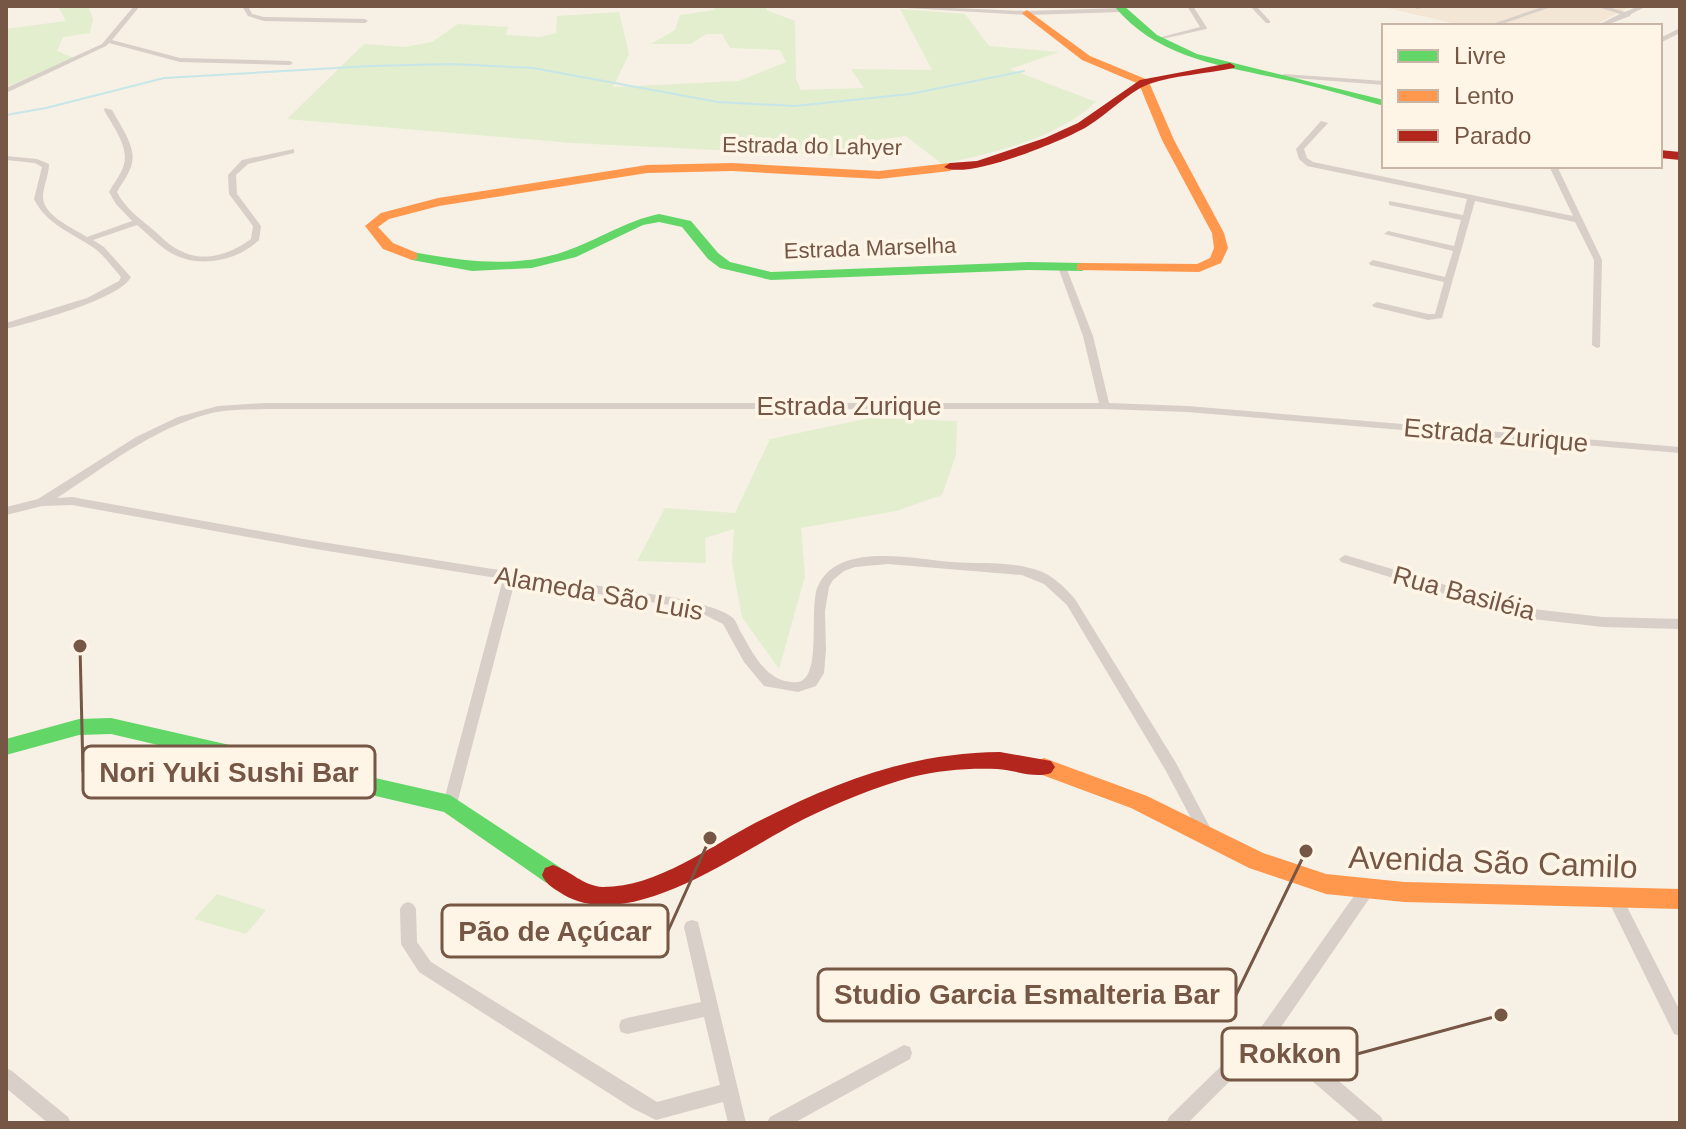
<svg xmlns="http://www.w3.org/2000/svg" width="1686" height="1129" viewBox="0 0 1686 1129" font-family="Arial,sans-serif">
<rect width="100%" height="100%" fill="#f7f0e5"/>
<path fill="#f3e6d4" d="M1380,6H1631L1593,26H1464Z"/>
<path fill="#e2eece" d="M58,6H88L93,19L90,33L63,37L57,51L74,58L6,87V29L66,21Z
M714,6H768L766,10L795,21L796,79L801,90L864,88L851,69L932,70L900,9L965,14L989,46L1059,52L1010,69L1096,102C1054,140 996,152 942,164L906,136L875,140L861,157L572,143L287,119L364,44L405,47L432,42L458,24L508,27L506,35L540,37L556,33L557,16L619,12L629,54L613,87L739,81L786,62L780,50L730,48L722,34H706L691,44H651L675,30L680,15L714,10Z
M870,418L957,421L956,455L942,495L896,511L801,528L805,576L779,669L742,617L732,563L734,529L705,538L706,563L637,561L665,508L735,513L770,439Z
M217,894L266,910L246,934L194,919Z"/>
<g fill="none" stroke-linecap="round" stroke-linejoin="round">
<path stroke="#c7e6e7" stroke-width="2" d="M6,115L46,108L164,78L370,66L452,64L533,68L718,102L795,106L910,94L1024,71"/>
<path fill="#d8cfc8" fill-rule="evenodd" d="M134,6H140L112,40L180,58L290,61L293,63L290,65L180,62L109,43L106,46L6,93V88L102,44Z
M242,6H248L252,14L264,17L365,19L368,21L365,23L264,21L248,16Z
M904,6L1027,11L1122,8L1125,10L1122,12L1027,15L907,8Z
M1187,6H1193L1207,28L1206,29L1154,41V39L1200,27Z
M1250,6H1256L1270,21V23H1266Z
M1419,6H1431L1417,9L1416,8Z
M1545,6H1554L1496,26H1487Z
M1595,6H1605L1625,12L1639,6H1647L1631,14L1630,16L1604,26H1596L1620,14Z
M1680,28V33L1660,43V38Z
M1284,74L1384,81V85L1282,77L1280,76Z
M105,108L112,110C120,125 136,146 132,163C130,173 122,183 117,192C125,208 138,217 151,228C161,236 169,246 181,251C204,263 231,254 251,239L253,226L229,194L228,175L242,160L294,149V153L248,164L236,175L237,194L261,226L259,240C237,261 199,269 171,253C159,246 148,234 137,225L93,240L104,247L129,275L131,277C119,300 32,322 6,329V323L87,298L119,281L121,277C113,268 105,256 94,248C72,233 46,224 34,199L42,167L35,163L6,160V156L37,159L49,164C49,174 44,185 43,195C41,215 73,228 87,237L132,221L116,204L109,192C114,183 122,173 124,164C129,146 112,125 104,110Z
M1321,121L1328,123L1304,149L1307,158L1313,162L1573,216L1549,166H1557L1602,260L1600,347L1597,348L1592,345L1594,260L1575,222L1475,201L1442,318L1428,320L1374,307L1372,305L1377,302L1428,314H1435L1444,282L1370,265L1369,263L1373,260L1445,277L1453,251L1384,234L1388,231L1454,246L1461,220L1389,205V201L1463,215L1467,199L1307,166L1299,159L1296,149Z
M1062,264L1066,267L1093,336L1109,403L1187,406L1680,447V453L1187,412L1105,409H264C246,410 226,409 208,414C152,429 105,467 57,498L72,497L309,540L676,598C691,602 722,608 733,618C737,622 739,630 742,634C754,656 769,685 798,682C823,678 808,607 818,586C838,541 913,559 952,562C980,564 1009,561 1037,570C1053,575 1064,587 1075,599L1176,763L1214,835L1212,839L1207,841L1202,839L1166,771L1067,605L1044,584L1022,575L888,564L855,567L844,571L833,580L829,587L825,611L826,650L824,673L816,686L798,692L764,686L744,662L723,624L705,615L676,606L515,581L457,804L455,808L450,810L445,808L443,804L503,579L309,548L72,505L42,506L6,515V507L38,499L136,437L178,417L218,406L264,403H1099L1083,336L1058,267Z
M1345,555L1523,608L1603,617L1680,619V629L1603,627L1523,618L1341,562L1339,559Z
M1366,884L1371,886L1374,891L1371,896L1279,1030L1381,1117L1384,1123H1361L1268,1043L1188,1123H1166L1169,1117L1262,1026L1361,886Z
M1615,891L1620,893L1680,1011V1036L1674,1034L1607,898L1610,893Z
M408,902L413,904L416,909L417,942L431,962L657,1102L720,1085L704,1017L627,1034L621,1032L619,1026L621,1020L627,1018L701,1002L684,927L686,922L692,920L698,922L746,1123H728L723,1102L656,1120L632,1108L419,972L401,944L400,909L403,904Z
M904,1045L910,1047L912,1053L910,1059L794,1123H767L770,1117Z
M6,1068L12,1071L68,1117L71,1123H48L6,1088Z"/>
<path fill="#63d668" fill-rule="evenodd" d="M1114,6H1124L1157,35L1197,54L1384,100V106C1350,97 1316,86 1281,79C1219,65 1157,58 1114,6Z
M659,214L691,221L718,253L730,262L771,272L1028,262L1082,263L1089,267L1082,271L1028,270L771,280L720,268L708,259L682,227L659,222L643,225L576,257L532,268L472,271L412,260L405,256L412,252C463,261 516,269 566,251C598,240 625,221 659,214Z
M111,718L450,795L561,868L564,875L561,882L553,885L545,882L444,812L111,734L79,735L6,755V739L79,719Z"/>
<path fill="#ff974d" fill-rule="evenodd" d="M1027,10L1090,56L1148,80L1174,140L1224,233L1228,248L1221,263L1199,272L1077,270V264L1082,263L1197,264L1210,258L1214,248L1212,233L1162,140L1139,84L1082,60L1024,15L1022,13Z
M732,163L879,171L950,163L956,167L950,171L879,179L732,171L647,173L439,206L389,219L378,227L393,243L417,253V259L412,260L383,249L365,226L381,213L438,198L647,165Z
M1044,758L1147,796L1263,853L1326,874L1404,882L1680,889V909L1404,902L1326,894L1249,868L1131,808L1037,773L1033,767L1037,761Z"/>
<path fill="#b3261e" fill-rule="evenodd" d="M1230,63L1235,66L1234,68C1206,74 1175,75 1149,84C1128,92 1108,114 1088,126C1066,140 965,181 944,167L950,163L977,161L1045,138L1078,123L1140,80Z
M1660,150L1680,152V160L1660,158Z
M1000,752L1051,761L1055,767L1051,773C1035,779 1015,770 997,769C969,768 940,770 912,777C875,787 839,802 804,819C742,850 632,934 564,895C555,889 546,885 542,875L545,868L553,865C571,871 583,886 603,887C657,887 709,847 755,823C836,782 908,753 1000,752Z"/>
</g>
<g text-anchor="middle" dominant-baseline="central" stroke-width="7" stroke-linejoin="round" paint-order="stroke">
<g font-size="22" fill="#765645" stroke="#fff5e6">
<text transform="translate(812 146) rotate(1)">Estrada do Lahyer</text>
<text transform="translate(870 248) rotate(-2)">Estrada Marselha</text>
</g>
<g font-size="26" fill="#765645" stroke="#fff5e6">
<text x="849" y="406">Estrada Zurique</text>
<text transform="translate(1496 435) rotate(5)">Estrada Zurique</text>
<text transform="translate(599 593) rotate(10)">Alameda São Luis</text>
<text transform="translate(1464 593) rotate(15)">Rua Basiléia</text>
</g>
<g font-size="32" fill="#765645" stroke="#fff5e6">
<text transform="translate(1493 862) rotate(2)">Avenida São Camilo</text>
</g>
</g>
<path fill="none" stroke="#765645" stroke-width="3" d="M80 646L83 772M710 838L668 931M1306 851L1236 995M1501 1015L1357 1054"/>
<g fill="#765645" stroke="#fff5e6" stroke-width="3">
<circle cx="80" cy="646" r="8"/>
<circle cx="710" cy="838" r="8"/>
<circle cx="1306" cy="851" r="8"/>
<circle cx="1501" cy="1015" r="8"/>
</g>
<g fill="#fff5e6" stroke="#765645" stroke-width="3">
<rect x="83" y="746" width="292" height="52" rx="8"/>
<rect x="442" y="905" width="226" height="52" rx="8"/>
<rect x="818" y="969" width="418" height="52" rx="8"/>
<rect x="1222" y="1028" width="135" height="52" rx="8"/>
</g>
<g font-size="28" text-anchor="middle" font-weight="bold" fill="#765645">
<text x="229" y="782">Nori Yuki Sushi Bar</text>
<text x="555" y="941">Pão de Açúcar</text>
<text x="1027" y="1004">Studio Garcia Esmalteria Bar</text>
<text x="1290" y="1063">Rokkon</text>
</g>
<rect width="1686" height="1129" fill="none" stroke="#765645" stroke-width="16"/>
<rect x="1382" y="24" width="280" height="144" fill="#fff5e6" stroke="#c8b5a6" stroke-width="2"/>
<rect x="1398" y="50" width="40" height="12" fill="#63d668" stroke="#c8b5a6" stroke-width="2"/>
<text x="1454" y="64" font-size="24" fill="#765645">Livre</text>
<rect x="1398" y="90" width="40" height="12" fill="#ff974d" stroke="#c8b5a6" stroke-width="2"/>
<text x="1454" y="104" font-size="24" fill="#765645">Lento</text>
<rect x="1398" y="130" width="40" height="12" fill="#b3261e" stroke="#c8b5a6" stroke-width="2"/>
<text x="1454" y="144" font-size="24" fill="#765645">Parado</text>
</svg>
